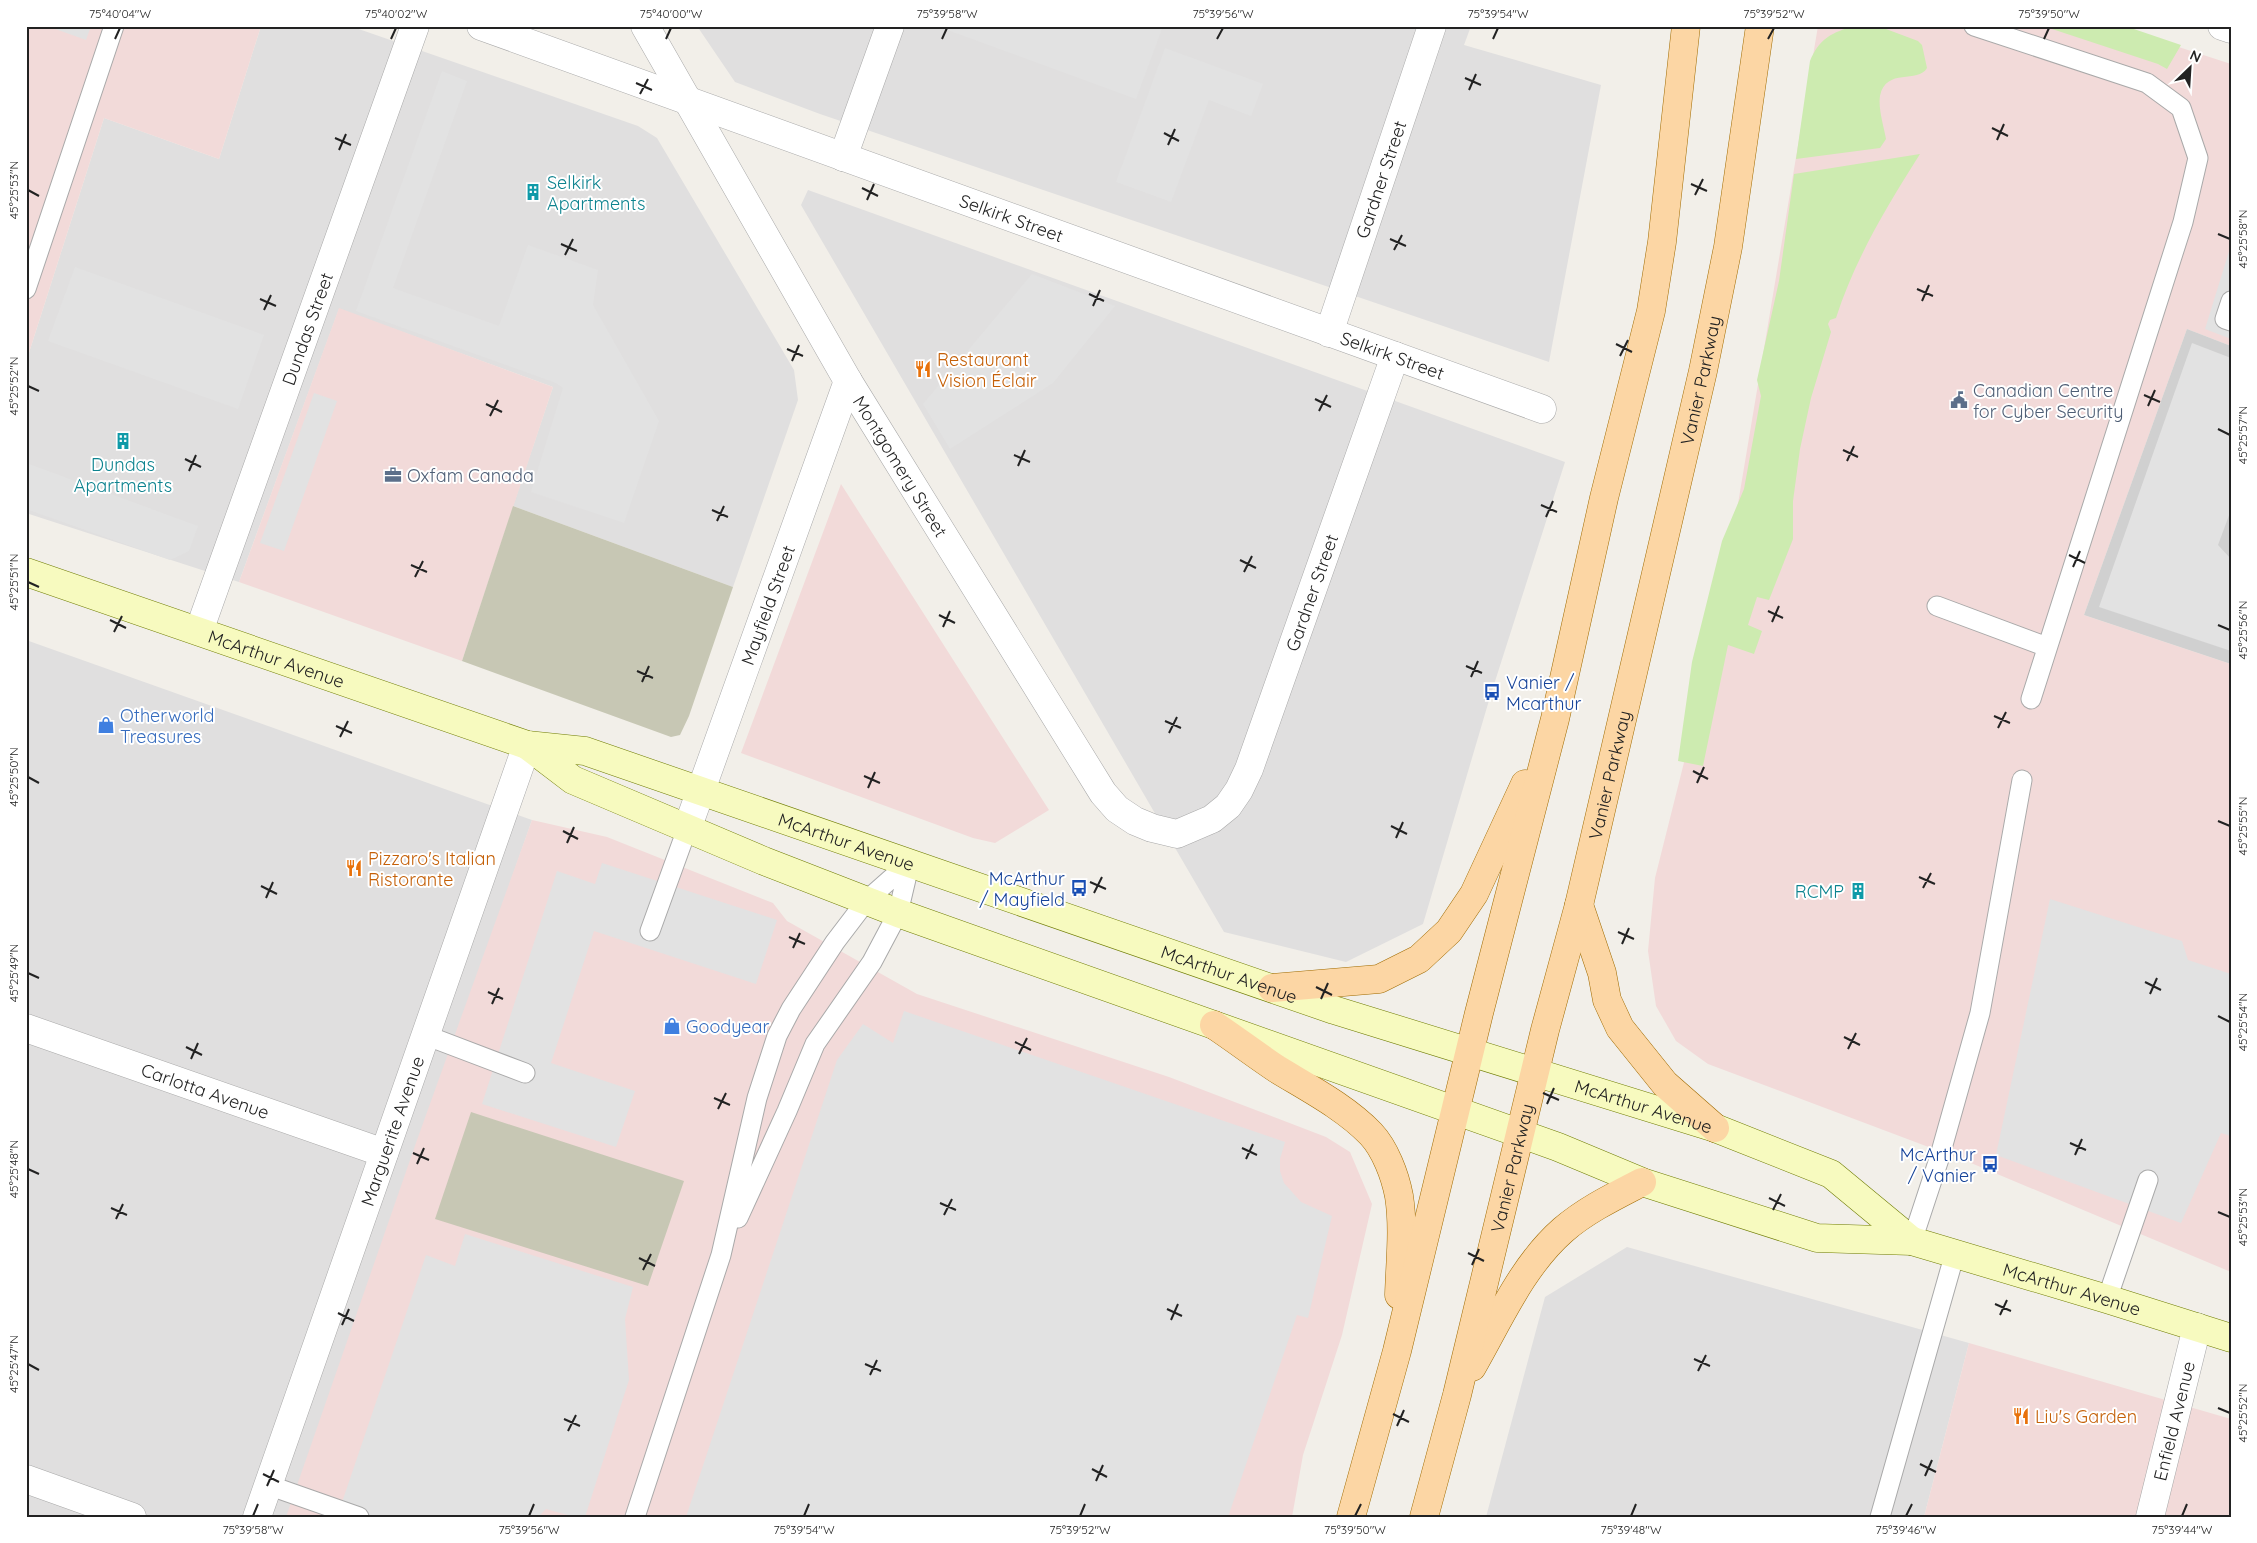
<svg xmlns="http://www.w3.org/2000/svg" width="2257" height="1543" viewBox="0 0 2257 1543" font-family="Quicksand,sans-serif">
<rect width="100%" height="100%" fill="#f2efe9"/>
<path fill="#e0dfdf" d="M261,26H350L638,126L657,138L794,370L798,400L733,587L513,506L553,387L339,309L239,582L26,513V362L104,118L219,159Z
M697,26H1471L1464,45L1601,85L1549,362L820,114L735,82Z
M808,190L1565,462L1490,697L1423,924L1346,962L1224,932L801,205Z
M26,640L532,820L289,1517H26Z
M1627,1247L1969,1343L1924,1517H1486L1545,1297Z"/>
<path fill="#f2dad9" d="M26,26H261L219,159L104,118L26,362Z
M1818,26H2114L2231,64V346L2187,329L2084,615L2231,664V1272L1971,1163L1708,1064L1676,1041L1656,1006L1648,951L1655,878L1716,635Z
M339,308L553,387L462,661L239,582Z
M841,484L1049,810L995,843L973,838L741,753Z
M532,820L607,837L773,903L787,921L917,994L1169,1077L1326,1137L1350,1152L1372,1204L1342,1335L1303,1455L1292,1517H286L417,1140Z
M1969,1343L2231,1419V1517H1924Z"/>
<path fill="#d0d0d0" d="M2187,329L2231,346V664L2084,615Z"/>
<path fill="#c7c7b4" d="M513,506L733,587L689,716L680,735L671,737L462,661Z
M471,1112L684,1181L648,1286L435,1219Z"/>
<path fill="#cdebb0" d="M1855,26H1878L1918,41L1922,45L1927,68C1918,84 1886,67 1880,96C1878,109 1884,127 1886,139L1880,148L1796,159L1810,61C1819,39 1832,32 1855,26Z
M2043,26H2125L2181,45L2167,69L2158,64Z
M1920,154C1887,206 1855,259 1836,318L1830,320L1828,324L1831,332L1811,398L1800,449L1793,501V539L1769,600L1757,597L1748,625L1762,631L1754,654L1728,645L1703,766L1678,761L1692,662L1722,541L1744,489L1761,396L1757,380L1779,281L1794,174Z"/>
<path fill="#e2e2e2" d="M47,26H91L86,40Z
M942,26H1163L1136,99L942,28Z
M1165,48L1263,84L1251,116L1209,100L1171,202L1116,182Z
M442,71L467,81L393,288L499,326L528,245L598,270L593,305L659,421L624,523L531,492L563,388L556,383L356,311Z
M2231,245V339L2205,329Z
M75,267L264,335L238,409L48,341Z
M1032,274L1115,306L1053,383L950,449L923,404Z
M2192,343L2231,358V510L2218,545L2231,559V651L2099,607Z
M314,393L337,401L284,551L260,543Z
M26,463L198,526L189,551L170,560L26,509Z
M602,863L777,920L756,984L594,931L551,1063L635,1091L616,1147L482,1104L557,871L595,884Z
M2050,899L2182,941L2188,960L2231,974V1136L2221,1133L2181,1223L1996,1155Z
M904,1011L1285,1142L1280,1159V1171L1284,1183L1301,1202L1332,1216L1308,1318L1297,1315L1228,1517H686L837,1060L863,1024L893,1043Z
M465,1234L633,1287L625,1319L629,1380L585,1517H575L546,1509L538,1517H337L426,1255L455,1266Z"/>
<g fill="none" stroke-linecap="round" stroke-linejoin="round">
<g stroke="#a9a9a9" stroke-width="21">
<path id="lane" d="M1974,26L2147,83L2181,108L2198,158L2183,222L2031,699
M26,289L114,26
M2231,301L2225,319L2231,321
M1937,606L2047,647
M650,931L687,829
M425,1035L525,1073
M738,1218L787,1111L815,1044L872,962L898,913L910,862
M1912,1241L1939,1159L1980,1013L2022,780
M2107,1299L2148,1180
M268,1485L359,1517
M635,1517L721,1255L757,1098L777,1036L791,1009L835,942L867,900L910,862
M1880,1517L1955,1253"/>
</g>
<g stroke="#a9a9a9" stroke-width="29">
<g id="street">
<path id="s1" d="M481,26L1542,409"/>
<path id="s2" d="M645,26L848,381L1103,793L1117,809L1135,821L1152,828L1177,834L1212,819L1228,806L1239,790L1249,769L1395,356"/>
<path d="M2222,26L2231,29"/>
<path d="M843,157L890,26"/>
<path id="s3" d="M1329,333L1432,26"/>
<path id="s4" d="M199,631L415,26"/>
<path id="s5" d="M687,829L848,381"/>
<path id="s6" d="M26,1028L384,1153"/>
<path d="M26,1479L132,1517"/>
<path id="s7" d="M257,1517L527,745"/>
<path id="s8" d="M2150,1517L2197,1327"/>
</g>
</g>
<g stroke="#707d05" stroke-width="29">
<g id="secondary">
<path id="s9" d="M26,572L527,745L585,751L1334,1010L1715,1128L1831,1174L1912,1241"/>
<path id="s10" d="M527,745L573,780L764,861L898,913L1558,1147L1642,1182L1817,1238L1912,1241L2107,1299L2231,1338"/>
</g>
</g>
<g stroke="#a06b00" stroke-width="29">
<g id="primary">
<path d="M1579,905L1602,973L1607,1000L1620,1028L1665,1084L1715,1128"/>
<path d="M1272,988L1379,979L1419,959L1449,931L1474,894L1525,784"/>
<path d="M1214,1025C1235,1039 1256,1055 1277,1069C1308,1088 1345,1107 1371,1134C1385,1149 1395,1175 1399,1196C1404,1228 1400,1262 1399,1295"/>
<path d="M1472,1367C1499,1320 1522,1266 1563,1230C1586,1210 1615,1196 1642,1182"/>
<path d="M1351,1517L1397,1351L1479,1013L1555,719L1604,498L1651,311L1662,242L1686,26"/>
<path id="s11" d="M1424,1517L1457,1395L1545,1030L1579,905L1703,371L1728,247L1760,26"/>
</g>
</g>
<use href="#lane" stroke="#fff" stroke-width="19"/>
<use href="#street" stroke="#fff" stroke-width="28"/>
<use href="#secondary" stroke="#f7fabf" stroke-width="28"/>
<use href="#primary" stroke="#fcd6a4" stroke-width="28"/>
</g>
<path fill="none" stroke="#222" stroke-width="2" d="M115,39L120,28M391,39L396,28M666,39L671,28M942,39L947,28M1217,39L1223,28M1493,39L1498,28M1768,39L1774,28M2044,39L2049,28M1465,78L1481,85M636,83L652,90M1469,90L1476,74M640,94L648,79M1992,128L2008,136M1164,133L1179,141M335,138L351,145M1997,140L2004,124M1168,145L1175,129M339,150L346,134M1691,184L1707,191M862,188L878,196M28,190L39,196M1695,195L1703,179M867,200L874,184M2218,234L2230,239M1390,239L1406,246M561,244L577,251M1394,250L1402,235M565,255L573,239M1917,289L1933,296M1089,294L1104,301M260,299L276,306M1922,301L1929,285M1093,306L1100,290M264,310L271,295M1616,344L1632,352M787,349L803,356M1620,356L1628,340M792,361L799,345M28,386L39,391M2144,395L2160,402M1315,399L1331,407M486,404L502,412M2148,406L2155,390M1319,411L1327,395M490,416L498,400M2218,429L2230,435M1843,450L1858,457M1014,455L1030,462M185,459L201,467M1847,461L1854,446M1018,466L1025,450M189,471L196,455M1541,505L1557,512M712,510L728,517M1546,517L1553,501M717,521L724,506M2069,555L2085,563M1240,560L1256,568M411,565L427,572M2073,567L2080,551M1244,572L1252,556M415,577L423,561M28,582L39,587M1768,611L1783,618M939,615L955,623M110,620L126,628M1772,622L1779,606M2218,625L2230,630M943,627L950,611M114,632L122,616M1466,666L1482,673M637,671L653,678M1471,677L1478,661M642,682L649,666M1994,716L2010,723M1165,721L1181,728M336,726L352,733M1998,728L2006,712M1169,733L1177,717M340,737L348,721M1693,771L1708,779M864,776L880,783M28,777L39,783M1697,783L1704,767M868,788L875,772M2218,821L2230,826M1391,826L1407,834M563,831L578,839M1396,838L1403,822M567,843L574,827M1919,877L1935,884M1090,882L1106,889M261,886L277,894M1923,888L1931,873M1094,893L1102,877M266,898L273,882M1618,932L1634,939M789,937L805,944M1622,944L1629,928M793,948L800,933M28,973L39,978M2145,982L2161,990M1316,987L1332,995M488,992L503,999M2150,994L2157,978M1321,999L1328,983M492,1004L499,988M2218,1016L2230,1022M1844,1037L1860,1045M1015,1042L1031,1050M186,1047L202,1055M1848,1049L1856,1033M1019,1054L1027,1038M191,1059L198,1043M1543,1093L1559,1100M714,1098L730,1105M1547,1104L1554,1088M718,1109L726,1093M2070,1143L2086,1150M1242,1148L1257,1155M413,1153L429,1160M2075,1155L2082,1139M1246,1159L1253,1144M417,1164L424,1148M28,1169L39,1174M1769,1198L1785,1206M940,1203L956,1210M111,1208L127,1215M1773,1210L1781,1194M2218,1212L2230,1217M944,1215L952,1199M116,1219L123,1204M1468,1253L1484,1261M639,1258L655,1266M1472,1265L1479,1249M643,1270L651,1254M1995,1304L2011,1311M1167,1309L1182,1316M338,1313L354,1321M2000,1315L2007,1300M1171,1320L1178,1304M342,1325L349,1309M1694,1359L1710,1366M28,1364L39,1370M865,1364L881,1371M1698,1371L1706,1355M870,1375L877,1360M2218,1408L2230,1413M1393,1414L1409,1422M564,1419L580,1426M1397,1426L1404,1410M568,1431L576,1415M1920,1464L1936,1472M1092,1469L1107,1477M263,1474L279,1482M1925,1476L1932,1460M1096,1481L1103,1465M267,1486L274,1470M253,1516L258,1504M529,1516L534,1504M804,1516L809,1504M1080,1516L1085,1504M1355,1516L1361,1504M1631,1516L1636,1504M1906,1516L1912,1504M2182,1516L2187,1504"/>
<defs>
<g id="building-bare" transform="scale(1.35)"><path d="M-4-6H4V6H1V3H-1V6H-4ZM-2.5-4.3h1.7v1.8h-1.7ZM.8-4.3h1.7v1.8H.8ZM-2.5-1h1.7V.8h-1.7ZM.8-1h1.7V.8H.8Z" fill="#0f9aa8" stroke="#fff" stroke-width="2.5" paint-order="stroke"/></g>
<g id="restaurant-bare" transform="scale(1.35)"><path d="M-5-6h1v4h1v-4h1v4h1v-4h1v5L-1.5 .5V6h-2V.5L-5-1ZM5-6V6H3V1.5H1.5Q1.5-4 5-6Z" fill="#e8710a" stroke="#fff" stroke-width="2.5" paint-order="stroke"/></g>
<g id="civic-bare" transform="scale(1.35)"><path d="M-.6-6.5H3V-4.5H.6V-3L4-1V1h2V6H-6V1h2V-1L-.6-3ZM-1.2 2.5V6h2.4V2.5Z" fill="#5c6f8a" stroke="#fff" stroke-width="2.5" paint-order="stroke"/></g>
<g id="office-bare" transform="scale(1.35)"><path d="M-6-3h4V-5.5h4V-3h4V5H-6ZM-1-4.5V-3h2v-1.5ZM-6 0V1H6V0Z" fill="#5c6f8a" stroke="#fff" stroke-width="2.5" paint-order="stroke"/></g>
<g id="bus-bare" transform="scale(1.35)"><path d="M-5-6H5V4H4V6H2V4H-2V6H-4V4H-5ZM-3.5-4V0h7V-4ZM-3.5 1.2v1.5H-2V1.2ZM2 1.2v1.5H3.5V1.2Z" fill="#1a4fb4" stroke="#fff" stroke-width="2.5" paint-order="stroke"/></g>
<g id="shop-bare" transform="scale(1.35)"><path d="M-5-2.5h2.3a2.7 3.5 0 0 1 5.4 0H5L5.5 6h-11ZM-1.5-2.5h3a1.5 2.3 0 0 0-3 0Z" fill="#3f7fe0" stroke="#fff" stroke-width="2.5" paint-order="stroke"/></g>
</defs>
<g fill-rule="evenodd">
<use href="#building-bare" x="533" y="192"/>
<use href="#restaurant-bare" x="923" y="369"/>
<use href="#civic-bare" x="1959" y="400"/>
<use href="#building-bare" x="123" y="441"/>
<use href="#office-bare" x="393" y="475"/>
<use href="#bus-bare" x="1492" y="692"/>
<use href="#shop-bare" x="106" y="725"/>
<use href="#restaurant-bare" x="354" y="868"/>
<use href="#bus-bare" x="1079" y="888"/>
<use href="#building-bare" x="1858" y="891"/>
<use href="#shop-bare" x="672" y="1026"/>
<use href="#bus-bare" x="1990" y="1164"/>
<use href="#restaurant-bare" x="2021" y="1416"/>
</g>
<g text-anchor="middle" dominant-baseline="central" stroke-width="4" stroke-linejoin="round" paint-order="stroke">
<g font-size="18" fill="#222" stroke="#fff">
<text stroke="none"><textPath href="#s3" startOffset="162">Gardner Street</textPath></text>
<text stroke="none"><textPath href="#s1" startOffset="564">Selkirk Street</textPath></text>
<text stroke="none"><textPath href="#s4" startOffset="321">Dundas Street</textPath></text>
<text stroke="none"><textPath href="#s1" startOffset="969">Selkirk Street</textPath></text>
<text stroke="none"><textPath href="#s11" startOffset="1170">Vanier Parkway</textPath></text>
<text stroke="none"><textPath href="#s2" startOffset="509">Montgomery Street</textPath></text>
<text stroke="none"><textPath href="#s2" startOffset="1269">Gardner Street</textPath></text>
<text stroke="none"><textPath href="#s5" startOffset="238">Mayfield Street</textPath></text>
<text stroke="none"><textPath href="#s9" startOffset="265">McArthur Avenue</textPath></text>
<text stroke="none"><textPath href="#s11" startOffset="765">Vanier Parkway</textPath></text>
<text stroke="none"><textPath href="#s9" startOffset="865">McArthur Avenue</textPath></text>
<text stroke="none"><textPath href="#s9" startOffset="1270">McArthur Avenue</textPath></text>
<text stroke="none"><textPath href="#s6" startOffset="190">Carlotta Avenue</textPath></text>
<text stroke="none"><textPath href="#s9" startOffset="1705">McArthur Avenue</textPath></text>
<text stroke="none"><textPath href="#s7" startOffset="409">Marguerite Avenue</textPath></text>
<text stroke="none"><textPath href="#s11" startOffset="360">Vanier Parkway</textPath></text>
<text stroke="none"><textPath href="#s10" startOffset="1646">McArthur Avenue</textPath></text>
<text stroke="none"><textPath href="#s8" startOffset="99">Enfield Avenue</textPath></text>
</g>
<g font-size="18" fill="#0d838f" stroke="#fff" text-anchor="start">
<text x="547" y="182">Selkirk<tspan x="547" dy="21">Apartments</tspan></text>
<text x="123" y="464" text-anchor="middle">Dundas<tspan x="123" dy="21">Apartments</tspan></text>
<text x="1844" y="891" text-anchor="end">RCMP</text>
</g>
<g font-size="18" fill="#c56008" stroke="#fff" text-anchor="start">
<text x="937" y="359">Restaurant<tspan x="937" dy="21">Vision Éclair</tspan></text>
<text x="368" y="858">Pizzaro's Italian<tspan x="368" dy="21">Ristorante</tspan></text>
<text x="2035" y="1416">Liu's Garden</text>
</g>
<g font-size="18" fill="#4e5e75" stroke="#fff" text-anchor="start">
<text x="1973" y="390">Canadian Centre<tspan x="1973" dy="21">for Cyber Security</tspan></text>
<text x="407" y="475">Oxfam Canada</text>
</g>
<g font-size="18" fill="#164399" stroke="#fff" text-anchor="end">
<text x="1506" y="682" text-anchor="start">Vanier /<tspan x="1506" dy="21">Mcarthur</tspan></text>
<text x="1065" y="878">McArthur<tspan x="1065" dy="21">/ Mayfield</tspan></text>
<text x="1976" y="1154">McArthur<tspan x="1976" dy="21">/ Vanier</tspan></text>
</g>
<g font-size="18" fill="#366cbe" stroke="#fff" text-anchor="start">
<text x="120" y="715">Otherworld<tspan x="120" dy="21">Treasures</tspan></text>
<text x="686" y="1026">Goodyear</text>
</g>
</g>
<rect width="2257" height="1543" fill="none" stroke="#ffffff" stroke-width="55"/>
<g transform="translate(2190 68) rotate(25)" stroke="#ffffff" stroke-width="4" paint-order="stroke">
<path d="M0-4L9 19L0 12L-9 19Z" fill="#222222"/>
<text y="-8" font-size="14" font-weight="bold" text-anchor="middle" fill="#222222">N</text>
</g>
<rect x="28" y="28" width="2202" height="1488" fill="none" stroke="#222" stroke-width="2"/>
<g font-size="12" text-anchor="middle" fill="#222">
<text x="120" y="18">75°40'04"W</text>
<text x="396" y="18">75°40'02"W</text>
<text x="671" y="18">75°40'00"W</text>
<text x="947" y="18">75°39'58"W</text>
<text x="1223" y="18">75°39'56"W</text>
<text x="1498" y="18">75°39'54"W</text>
<text x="1774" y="18">75°39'52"W</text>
<text x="2049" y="18">75°39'50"W</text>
<text transform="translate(14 190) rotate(-90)" y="4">45°25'53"N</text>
<text transform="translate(2243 239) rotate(-90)" y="4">45°25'58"N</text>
<text transform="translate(14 386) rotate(-90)" y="4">45°25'52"N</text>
<text transform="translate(2243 435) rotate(-90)" y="4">45°25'57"N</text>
<text transform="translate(14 582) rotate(-90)" y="4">45°25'51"N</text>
<text transform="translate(2243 630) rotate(-90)" y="4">45°25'56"N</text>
<text transform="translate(14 777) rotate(-90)" y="4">45°25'50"N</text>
<text transform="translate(2243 826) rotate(-90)" y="4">45°25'55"N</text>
<text transform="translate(14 973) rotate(-90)" y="4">45°25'49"N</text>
<text transform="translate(2243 1022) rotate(-90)" y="4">45°25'54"N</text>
<text transform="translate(14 1169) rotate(-90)" y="4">45°25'48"N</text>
<text transform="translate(2243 1217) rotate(-90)" y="4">45°25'53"N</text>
<text transform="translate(14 1364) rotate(-90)" y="4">45°25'47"N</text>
<text transform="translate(2243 1413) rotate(-90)" y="4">45°25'52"N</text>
<text x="253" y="1534">75°39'58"W</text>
<text x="529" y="1534">75°39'56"W</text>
<text x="804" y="1534">75°39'54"W</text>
<text x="1080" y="1534">75°39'52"W</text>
<text x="1355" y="1534">75°39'50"W</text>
<text x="1631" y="1534">75°39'48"W</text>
<text x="1906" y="1534">75°39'46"W</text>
<text x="2182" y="1534">75°39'44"W</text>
</g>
</svg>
